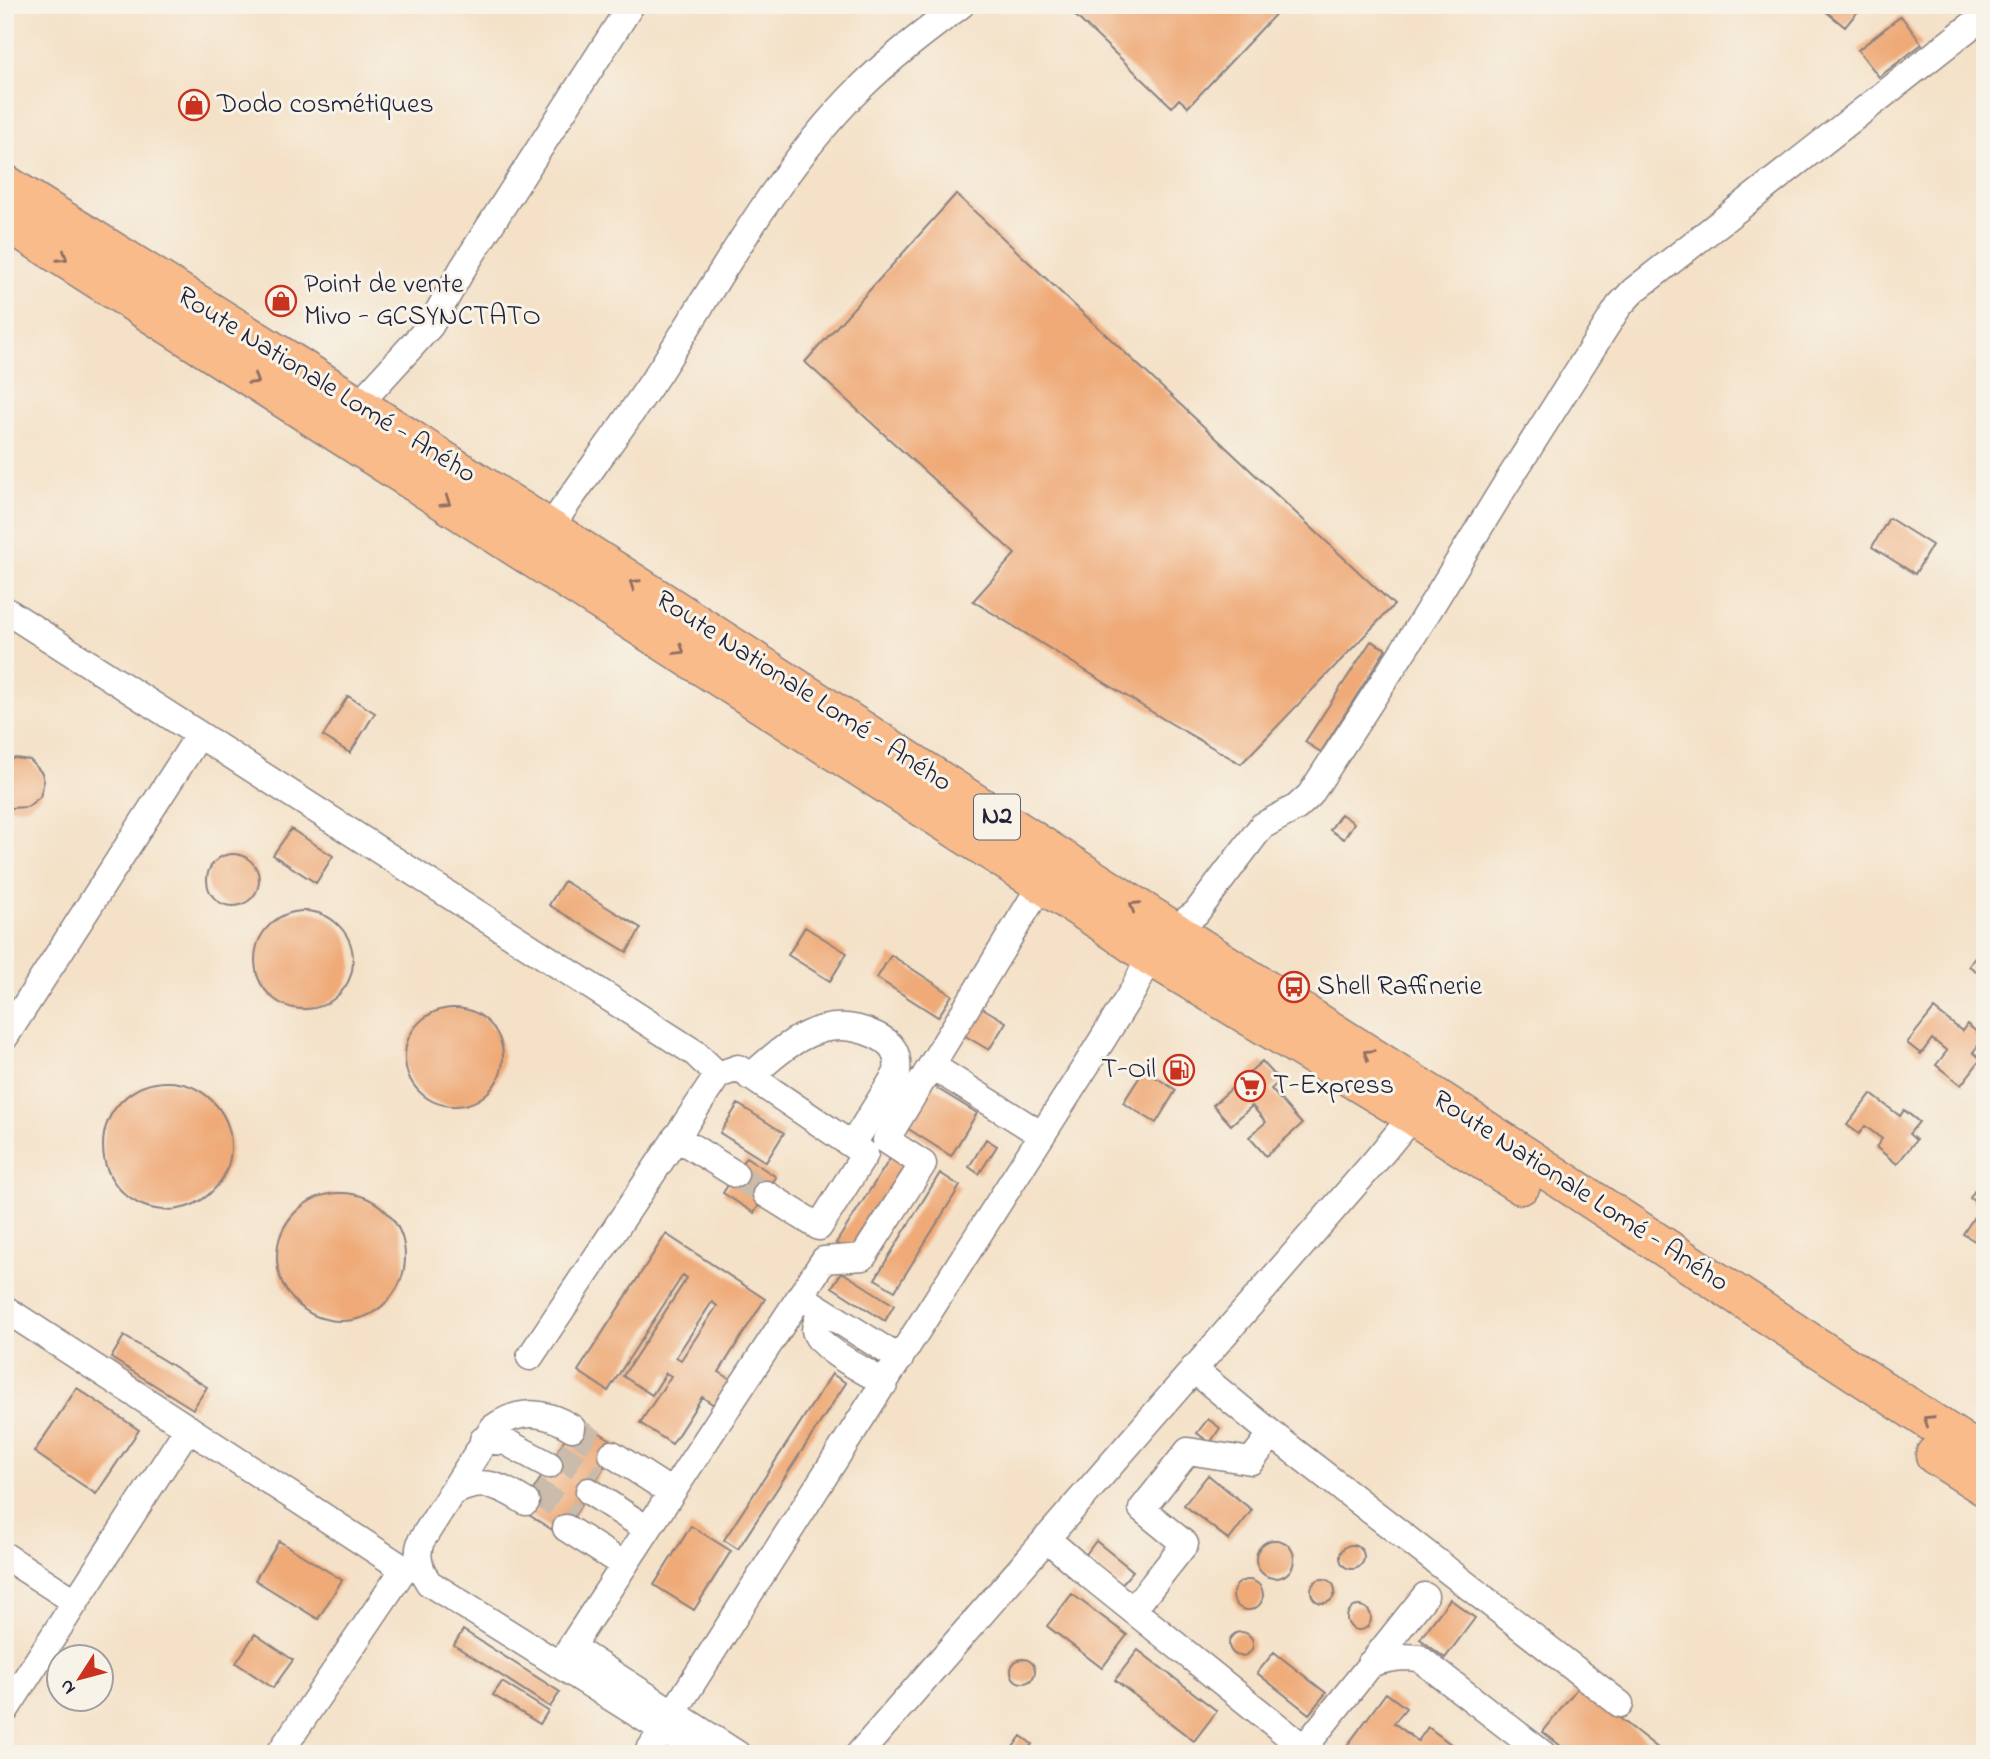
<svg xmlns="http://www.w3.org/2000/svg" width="1990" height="1759" viewBox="0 0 1990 1759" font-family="'Indie Flower',sans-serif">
<rect width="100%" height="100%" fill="#f7f3e8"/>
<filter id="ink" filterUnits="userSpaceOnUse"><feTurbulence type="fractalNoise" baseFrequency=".0143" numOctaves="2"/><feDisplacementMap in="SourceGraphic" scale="14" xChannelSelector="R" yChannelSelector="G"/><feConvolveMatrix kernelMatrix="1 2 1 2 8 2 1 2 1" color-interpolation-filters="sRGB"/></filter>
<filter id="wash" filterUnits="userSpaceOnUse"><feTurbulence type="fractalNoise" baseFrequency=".00686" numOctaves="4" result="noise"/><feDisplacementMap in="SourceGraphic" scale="28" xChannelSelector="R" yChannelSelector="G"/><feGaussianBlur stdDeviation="1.57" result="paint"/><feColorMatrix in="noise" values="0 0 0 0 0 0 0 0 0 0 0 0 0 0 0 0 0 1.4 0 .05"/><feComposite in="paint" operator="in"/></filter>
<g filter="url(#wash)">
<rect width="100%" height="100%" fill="#f4e1c7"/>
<g id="blocks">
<path fill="#efaa78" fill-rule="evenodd" d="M1064,5H1284L1188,107L1179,99L1172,107Z
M1818,5H1863L1845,27Z
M1901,16L1922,44L1879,77L1858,50Z
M956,194L1394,605L1241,764L1165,720L973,601L1015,554L805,362Z
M1889,518L1932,545L1915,574L1872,547Z
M1371,641L1386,649L1321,752L1305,742Z
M348,696L375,713L350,753L323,736Z
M14,758L30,760L42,773L44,781L40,797L27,807L11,808L5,805V761Z
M1341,814L1354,823L1344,839L1330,830Z
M291,829L333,856L316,883L273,855Z
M207 880a26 26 0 1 1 52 0a26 26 0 1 1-52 0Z
M564,881L641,928L627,952L549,905Z
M255 960a49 49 0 1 1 98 0a49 49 0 1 1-98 0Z
M805,927L847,953L830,981L788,955Z
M1985,943V972L1982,975L1969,966Z
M891,955L952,995L938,1017L877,978Z
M979,1006L1006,1022L989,1050L962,1034Z
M405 1057a49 49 0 1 1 98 0a49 49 0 1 1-98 0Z
M1934,1009L1962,1031L1967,1024L1984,1038L1973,1052L1981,1059L1961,1085L1936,1065L1947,1051L1932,1039L1921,1054L1907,1043Z
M1262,1061L1280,1081L1271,1089L1302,1124L1266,1156L1249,1137L1266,1122L1252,1106L1231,1125L1213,1105Z
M1144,1070L1176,1090L1156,1123L1123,1103Z
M103 1146a64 64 0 1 1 128 0a64 64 0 1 1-128 0Z
M933,1086L977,1113L951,1156L907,1128Z
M1871,1094L1900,1116L1904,1110L1919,1122L1909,1134L1916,1140L1897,1164L1876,1147L1882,1139L1865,1126L1859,1134L1847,1125Z
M738,1104L784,1133L766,1162L720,1133Z
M986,1139L997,1146L979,1174L969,1167Z
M893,1154L907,1164L850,1252L836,1243Z
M746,1157L776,1177L754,1213L723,1193Z
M940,1173L960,1186L895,1291L875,1279Z
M1978,1185L1985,1189V1247L1963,1234L1981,1206L1970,1198Z
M277 1257a64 64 0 1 1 128 0a64 64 0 1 1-128 0Z
M666,1234L765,1299L719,1372L734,1381L717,1407L702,1397L672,1444L640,1423L671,1376L666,1373L652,1395L623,1376L687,1278L683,1275L608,1391L578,1371ZM712,1302L717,1306L681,1360L676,1357Z
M842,1272L894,1305L885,1321L832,1287Z
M124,1336L207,1387L193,1409L111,1358Z
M832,1374L846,1383L738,1549L724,1540Z
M77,1388L139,1430L96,1494L34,1452Z
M577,1419L618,1444L562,1536L521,1510Z
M1208,1419L1220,1428L1210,1443L1197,1433Z
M1208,1475L1252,1510L1229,1540L1184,1505Z
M691,1526L731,1551L694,1610L654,1585Z
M1256 1559a19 19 0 1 1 38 0a19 19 0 1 1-38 0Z
M279,1541L342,1580L318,1619L255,1580Z
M1096,1541L1133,1571L1120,1586L1084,1557Z
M1340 1557a12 12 0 1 1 24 0a12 12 0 1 1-24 0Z
M1311 1591a12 12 0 1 1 24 0a12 12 0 1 1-24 0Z
M1233 1595a15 15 0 1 1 30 0a15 15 0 1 1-30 0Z
M1072,1594L1127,1635L1102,1668L1047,1626Z
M1450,1599L1475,1618L1445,1658L1420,1639Z
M1347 1618a12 12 0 1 1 24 0a12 12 0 1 1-24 0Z
M463,1630L560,1692L550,1707L454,1645Z
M1229 1644a12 12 0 1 1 24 0a12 12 0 1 1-24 0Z
M255,1634L293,1660L273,1688L236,1663Z
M1138,1650L1217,1711L1194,1741L1115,1680Z
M1274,1652L1326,1693L1309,1714L1257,1673Z
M1011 1671a12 12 0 1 1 24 0a12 12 0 1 1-24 0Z
M502,1682L548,1711L540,1724L493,1695Z
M1579,1686L1659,1749L1656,1754H1571L1543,1732Z
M1386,1693L1406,1708L1394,1723L1418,1741L1428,1727L1464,1754H1341Z
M1021,1736L1032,1744L1028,1750L1033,1754H1008Z"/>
</g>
</g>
<g filter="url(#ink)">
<use href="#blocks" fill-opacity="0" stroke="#8b8281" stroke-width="2"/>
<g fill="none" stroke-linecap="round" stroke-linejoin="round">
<path stroke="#cabbab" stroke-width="26" stroke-dasharray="26 13" stroke-linecap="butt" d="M735,1174L766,1194
M572,1428L612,1454
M556,1453L597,1479
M534,1490L574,1516"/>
<g stroke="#8b8281" stroke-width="29">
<path id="minor" d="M357,406L430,326L463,268L631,5
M549,529C585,477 624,425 659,372C721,276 777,171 858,90C889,59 926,31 961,5
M5,610L695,1053L718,1075
M5,1037L199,735
M932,1066L1042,1135
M750,1077C787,1044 823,1011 875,1035C893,1043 899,1053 897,1073L852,1145
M676,1137L735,1174
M800,1296L900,1359
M5,1309L404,1569
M822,1310C819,1316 815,1324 815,1330C817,1348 869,1373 885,1383
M530,1357L718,1075L738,1068L865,1154L819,1227L766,1194
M1193,1369L1272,1434L1620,1704
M572,1428C545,1411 520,1408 493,1428L421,1541C415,1557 420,1570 429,1583L701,1754
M483,1440L506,1442L549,1465
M612,1454L671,1492
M589,1491L647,1529
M450,1494C481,1477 498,1484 526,1502
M566,1528L624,1565
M1046,1538L1089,1575L1304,1748L1302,1754
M5,1556L76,1602
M1133,1610L1185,1544L1142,1509L1188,1451L1251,1461L1272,1434
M571,1647L737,1754
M1370,1664C1387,1658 1401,1656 1419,1658L1543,1754
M559,1665L824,1260L863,1257L923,1164L886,1140L1041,885
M5,1711L188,1428
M1304,1748L1425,1596
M279,1754L404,1569L420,1566
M647,1754L1091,1058L1134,989L1150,956L1172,930L1196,913L1262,826L1297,807L1310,795L1414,634L1506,484L1619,306L1633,291L1985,15
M859,1754L1377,1159L1423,1103"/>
</g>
<g stroke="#8b8281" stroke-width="41">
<path id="highway" d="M5,184L297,366L1130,903L1432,1095L1985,1457
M5,220L1100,921L1150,956L1412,1115L1521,1185
M1935,1455L1985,1487"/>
</g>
<use href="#minor" stroke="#fff" stroke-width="26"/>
<use href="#highway" stroke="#fabb8b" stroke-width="38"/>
</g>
<defs><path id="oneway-chevron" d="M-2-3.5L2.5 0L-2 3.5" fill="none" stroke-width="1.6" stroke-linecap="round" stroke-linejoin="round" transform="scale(1.75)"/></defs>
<g stroke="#8e6e63">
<use href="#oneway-chevron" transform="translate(63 257) rotate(33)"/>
<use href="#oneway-chevron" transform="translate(254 380) rotate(33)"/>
<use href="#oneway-chevron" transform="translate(446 502) rotate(32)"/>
<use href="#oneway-chevron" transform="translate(634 584) rotate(-147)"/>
<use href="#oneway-chevron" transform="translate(680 650) rotate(32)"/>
<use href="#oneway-chevron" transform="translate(1134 906) rotate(-147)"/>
<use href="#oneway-chevron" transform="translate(1368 1054) rotate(-148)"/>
<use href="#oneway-chevron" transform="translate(1928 1420) rotate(-147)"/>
</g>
</g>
<defs>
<g id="shop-ring" transform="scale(1.575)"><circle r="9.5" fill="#f7f3e8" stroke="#c8321e" stroke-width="1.5"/><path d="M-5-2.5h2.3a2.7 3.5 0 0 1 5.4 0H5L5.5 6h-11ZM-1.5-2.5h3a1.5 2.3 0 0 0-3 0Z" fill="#c8321e"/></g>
<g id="bus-ring" transform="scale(1.575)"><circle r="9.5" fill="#f7f3e8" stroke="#c8321e" stroke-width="1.5"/><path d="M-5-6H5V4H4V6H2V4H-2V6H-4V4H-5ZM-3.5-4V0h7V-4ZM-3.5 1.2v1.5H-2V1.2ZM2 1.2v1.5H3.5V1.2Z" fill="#c8321e"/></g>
<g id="fuel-ring" transform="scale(1.575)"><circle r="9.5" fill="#f7f3e8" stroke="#c8321e" stroke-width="1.5"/><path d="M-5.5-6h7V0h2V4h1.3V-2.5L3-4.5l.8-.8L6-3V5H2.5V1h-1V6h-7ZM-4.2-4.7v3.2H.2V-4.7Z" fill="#c8321e"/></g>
<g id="supermarket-ring" transform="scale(1.575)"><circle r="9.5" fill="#f7f3e8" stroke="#c8321e" stroke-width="1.5"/><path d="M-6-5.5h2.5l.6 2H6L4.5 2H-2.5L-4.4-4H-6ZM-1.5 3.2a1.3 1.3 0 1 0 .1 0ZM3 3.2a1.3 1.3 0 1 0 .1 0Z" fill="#c8321e"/></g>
</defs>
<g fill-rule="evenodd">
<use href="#shop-ring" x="194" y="105"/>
<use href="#shop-ring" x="281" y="301"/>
<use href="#bus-ring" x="1294" y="987"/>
<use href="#fuel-ring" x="1179" y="1070"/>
<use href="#supermarket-ring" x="1250" y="1086"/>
</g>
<g text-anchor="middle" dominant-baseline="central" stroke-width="6" stroke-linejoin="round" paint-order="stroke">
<rect fill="#f7f3e8" stroke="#62616f" stroke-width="2" x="974" y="794.5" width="46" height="45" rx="5"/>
<g font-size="26" font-weight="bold" fill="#22223b">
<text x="997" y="817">N2</text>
</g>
<g font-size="28" fill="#22223b" stroke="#f7f3e8" text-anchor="start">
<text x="217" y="105">Dodo cosmétiques</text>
<text x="304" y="285">Point de vente<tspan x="304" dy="32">Mivo - GCSYNCTATO</tspan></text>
<text x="1317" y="987">Shell Raffinerie</text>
<text x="1156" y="1070" text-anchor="end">T-Oil</text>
<text x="1273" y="1086">T-Express</text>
</g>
<g font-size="28" fill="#22223b" stroke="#f7f3e8">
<text transform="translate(326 386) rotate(32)">Route Nationale Lomé - Aného</text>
<text transform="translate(803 692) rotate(33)">Route Nationale Lomé - Aného</text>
<text transform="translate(1580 1192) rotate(33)">Route Nationale Lomé - Aného</text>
</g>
</g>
<rect width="1990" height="1759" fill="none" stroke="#f7f3e8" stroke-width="28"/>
<g transform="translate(80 1678) rotate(234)"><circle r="33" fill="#f7f3e8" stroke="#a29fa3" stroke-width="2"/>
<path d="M0-5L12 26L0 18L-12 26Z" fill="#c8321e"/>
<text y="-10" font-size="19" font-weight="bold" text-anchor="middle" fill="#22223b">N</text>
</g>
</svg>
